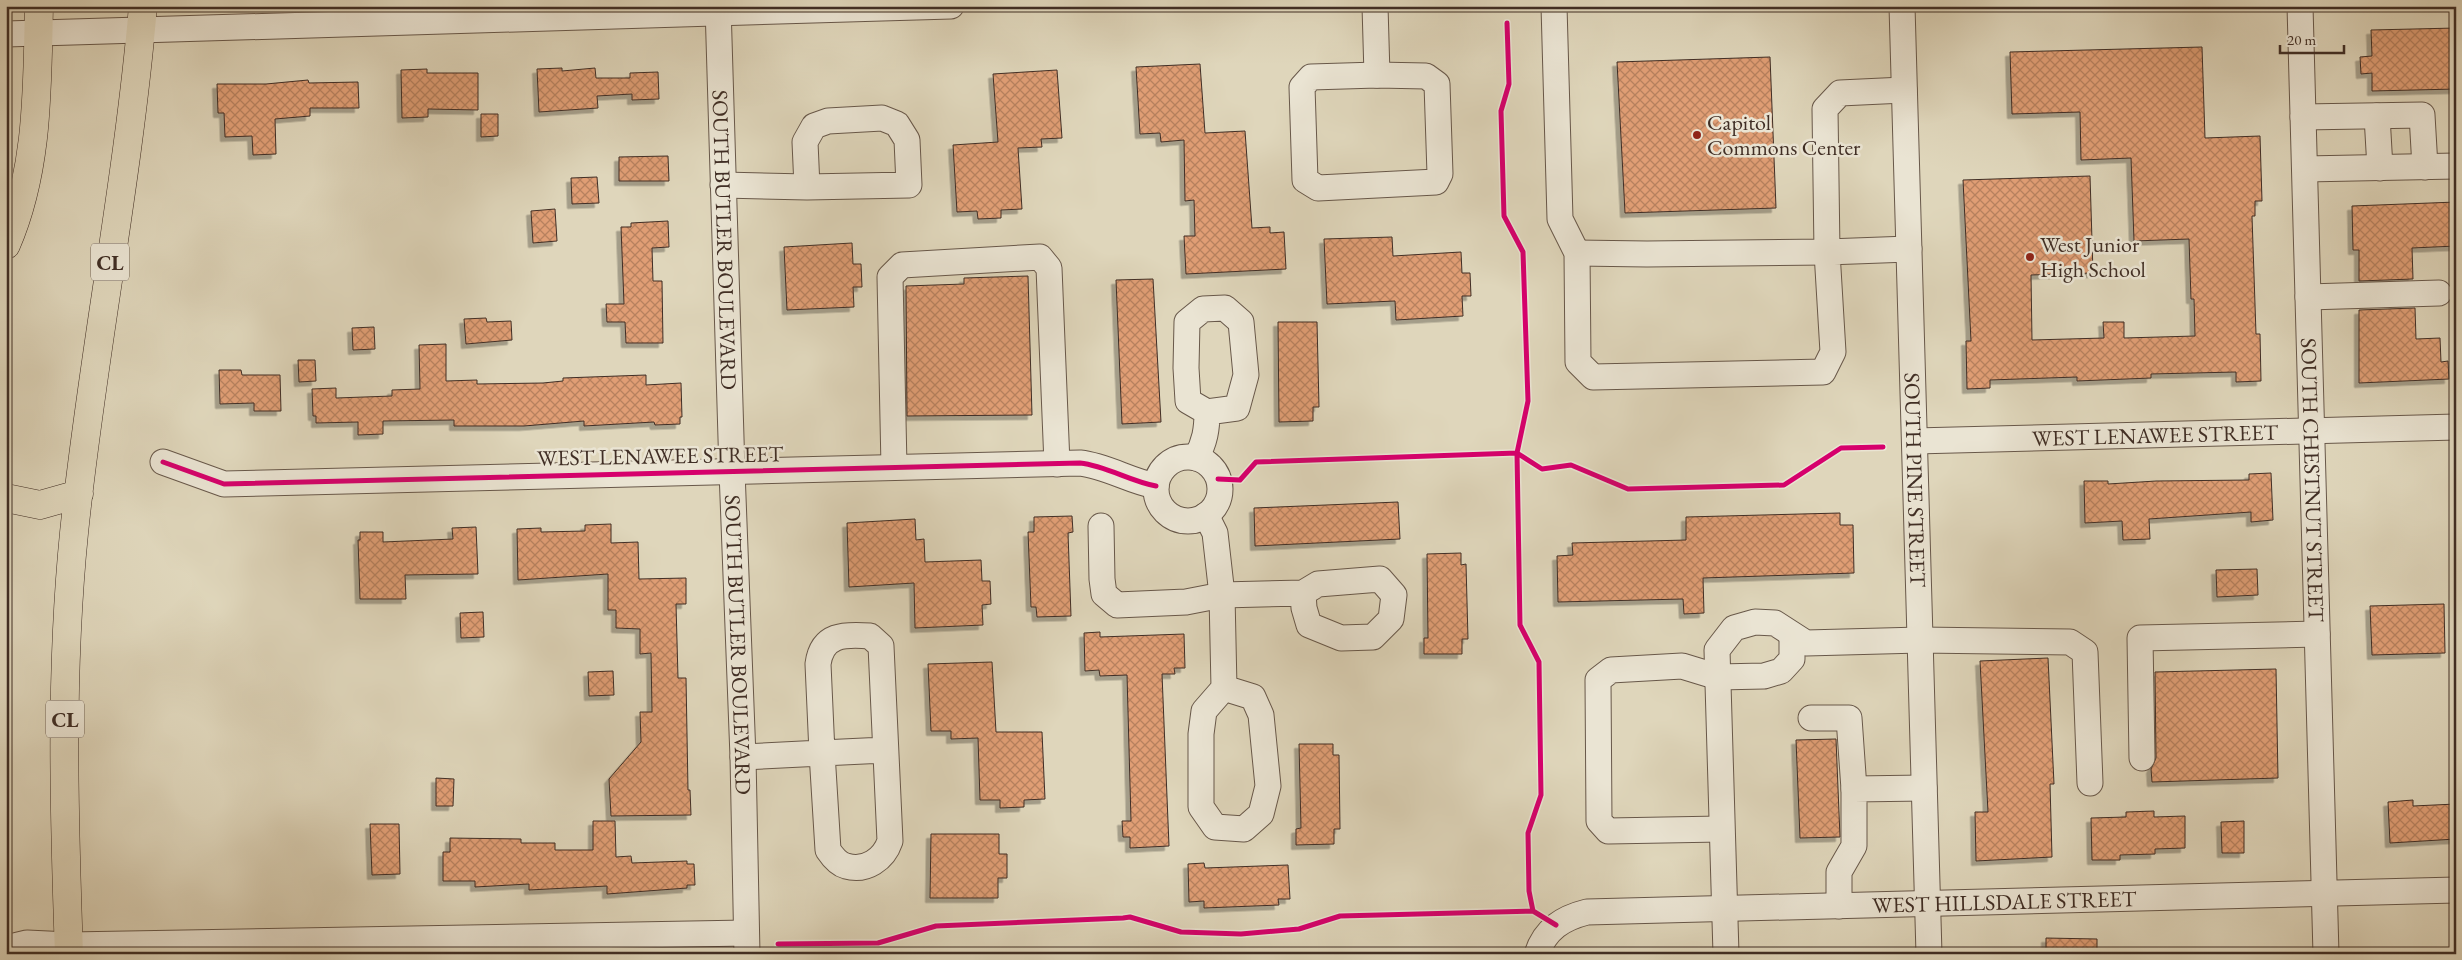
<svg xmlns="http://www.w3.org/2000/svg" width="2462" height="960" viewBox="0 0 2462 960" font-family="'EB Garamond',serif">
<defs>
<pattern id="building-cross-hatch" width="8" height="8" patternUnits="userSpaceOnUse" patternTransform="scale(1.25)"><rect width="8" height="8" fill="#e09e74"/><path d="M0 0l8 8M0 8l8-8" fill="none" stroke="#b7815f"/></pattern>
<filter id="shadow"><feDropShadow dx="-4.5" dy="4.5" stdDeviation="0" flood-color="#0004"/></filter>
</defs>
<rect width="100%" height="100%" fill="#dfd6bb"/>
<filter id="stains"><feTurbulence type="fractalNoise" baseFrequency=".004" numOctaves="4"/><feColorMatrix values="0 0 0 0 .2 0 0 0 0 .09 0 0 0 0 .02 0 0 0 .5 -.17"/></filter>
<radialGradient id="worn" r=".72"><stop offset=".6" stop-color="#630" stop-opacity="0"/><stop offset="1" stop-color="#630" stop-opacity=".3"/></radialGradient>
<path fill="url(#building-cross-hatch)" stroke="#402e25" filter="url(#shadow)" d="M2456,28V89L2372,91V73L2361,74L2360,57L2372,56L2371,30Z
M2202,47L2205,138L2260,136L2262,201H2255V216H2252L2256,334H2260L2261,381L2236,382V372L2151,374V378L2077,381V377L1990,380V388L1967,389L1966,341H1971L1963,180L2090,176L2093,273L2031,275L2032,340L2104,338L2103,322H2124V338L2195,336L2194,299H2191L2189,239L2134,241L2131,158L2081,160L2080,112L2012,114L2010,52Z
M1770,57L1776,208L1625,213L1617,62Z
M1200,64L1205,133L1245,131L1252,228L1270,227V233L1284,232L1286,269L1186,274L1184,236H1195L1194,200L1185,201L1184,140L1161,142L1160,133L1140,134L1136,67Z
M562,68V71L595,68L596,78H630V73L658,72L659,99L632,100V94L597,96L598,108L539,112L537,69Z
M427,69V73H478V110L428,109V117L402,118L401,70Z
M1057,70L1062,138L1041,139L1042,147L1018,148L1022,209L1001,210V218L978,219L977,211L957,212L953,145L998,142L993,74Z
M308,80L309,83L358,82L359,108H310V116L275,119L276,154L253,155L252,136L225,137L224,113H218L217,84H266Z
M481,114H498V136L481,137Z
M668,156L669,181H619V157Z
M597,177L599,203L572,204L571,178Z
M2456,202V246L2412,248L2413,279L2359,281V250H2353L2352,206Z
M555,209L557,241L533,243L531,211Z
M668,221L669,247L652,248L653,281H662L663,343H626L625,322H607L606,304H624L621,227H631V223Z
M1392,237L1393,256L1461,252L1462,273H1470L1471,296H1462L1463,316L1396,320L1395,301L1327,304L1324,239Z
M852,243L853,264H861L862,287H853L854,307L787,310L784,247Z
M1028,276L1032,415L907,416L906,286L964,284V278Z
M1153,279L1161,422L1122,424L1116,280Z
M2415,308L2416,339L2440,338L2441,362L2448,361L2449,379L2359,383V310Z
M486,318L487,322L511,321L512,340L466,344L464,319Z
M1278,322H1317L1319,407H1313V421L1279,422Z
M374,327L375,349L353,350L352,328Z
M446,344V381L477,380V384L543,383L563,381V378L646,375V385L681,383L682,417H680V424L655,425L654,422L584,426V421L524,426H454V420L383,421V434L358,435V422L316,423V416H313L312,389L336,388V398L392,396V390L420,389L419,345Z
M298,360H315L316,381L299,382Z
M219,370H241L242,375H280L281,411H254V403L220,404Z
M2271,473L2273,520L2251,522V512L2149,519L2150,539L2123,540L2122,521L2085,523L2084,481H2108V484L2156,481L2249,480V474Z
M1398,502L1400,539L1255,546L1254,508Z
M1840,513V525H1853L1854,573L1703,578L1704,613L1684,614L1683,599L1558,602L1557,556L1573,555L1572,543L1686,540V517Z
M1072,516L1073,532L1068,533L1071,616L1037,617L1036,607H1031L1028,532H1034V517Z
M915,519L916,540L924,539L925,562L981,560L982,581H990L991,604L982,605L983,625L915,628L914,583L849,587L847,523Z
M611,524V543L638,542L639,579L686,578V604H676L678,678H686L688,790H690L691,815L611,816L609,779L641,742L640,712H652L651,653L640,654V629L616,628V610H608V574L518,580L517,529L541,528V532L585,531V525Z
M476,527L478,574L405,575L406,599H360L358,540H360V532H383V542L453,539L452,528Z
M1461,553V565L1466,564L1468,639H1462V654H1424V638H1428L1427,554Z
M2257,569L2258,595L2217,597L2216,570Z
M2444,604L2445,653L2372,655L2370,606Z
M483,612L484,637L461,638L460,613Z
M1100,632V637L1184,634L1185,668H1174L1175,674H1162L1169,846L1130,848V837H1123L1122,821H1131L1127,675L1100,676L1099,670L1085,671L1084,633Z
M2048,658L2054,784H2050L2052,857L1976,861L1975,812H1988L1980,661Z
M992,662L996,732H1042L1045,799L1024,800V807L1000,808V800H980L978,738L951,739V731H931L928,664Z
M2276,669L2278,778L2152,782L2151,769L2156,758L2155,672Z
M613,671L614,695L589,696L588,672Z
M1836,739L1840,837L1800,838L1796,740Z
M1299,744H1333V755H1339L1340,829H1334V844L1296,845V829L1301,828Z
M436,778L454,779L453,806H436Z
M2413,800V806L2456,804V839L2390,843L2388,802Z
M2154,811V817L2185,816V848L2155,849V854L2120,855V860H2092L2091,818L2126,817V812Z
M593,821H615L616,857L631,856L632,863L687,861V864H694L695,885H687V888L607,894V886L529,890V884L475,887V881H443V852H450V838L521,839V843H555V850H593Z
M2244,821V853H2222L2221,822Z
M370,824H399L400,874L372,875Z
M931,834H999V854H1007V878H998V898H930Z
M1204,863L1205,868L1288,865L1290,899H1278L1279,905L1204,908V901L1189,902L1188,864Z
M2046,938L2097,939V954H2046Z"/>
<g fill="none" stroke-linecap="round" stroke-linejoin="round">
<g stroke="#68584a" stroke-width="27">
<g id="minor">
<path id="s1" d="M718,6L732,471L743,757L747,954"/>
<path d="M1375,6L1377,75"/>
<path d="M1554,6L1560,219L1577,253L1578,362L1593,377L1823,372L1833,352L1827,252L1909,249"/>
<path id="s2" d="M1902,6L1929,954"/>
<path id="s3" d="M2300,6L2326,954"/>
<path d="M6,34L951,6"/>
<path d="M1377,75L1426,76L1437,84L1440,174L1436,182L1318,188L1305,180L1302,87L1311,77Z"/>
<path d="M2377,116L2380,168"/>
<path d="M2303,117L2422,115L2425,167"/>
<path d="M2305,169L2456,166"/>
<path d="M723,185L807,187L805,142L814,126L828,121L882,118L897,124L907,140L909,185L807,187"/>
<path d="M1577,253L1647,254L1827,252L1825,109L1840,93L1904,90"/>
<path d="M2308,297L2439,293"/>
<path id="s4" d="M1915,441L2456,427"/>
<circle cx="1188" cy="489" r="32"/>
<path d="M1196,458C1205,442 1207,429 1207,412L1237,408L1246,375L1241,322L1225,308L1203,309L1187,322L1186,368L1188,401L1207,412"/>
<path d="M163,462L224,484L1080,463C1107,466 1129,481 1156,486"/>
<path d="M894,467L890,277L902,265L1040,257L1049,268L1057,464"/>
<path d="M1206,515L1215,533L1222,595L1224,688L1204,711L1201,734V807L1215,827L1244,829L1261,814L1268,786L1261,715L1253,697L1224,688"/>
<path d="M1101,526L1102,579L1104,594L1117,605L1186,602L1222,595L1303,593L1318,584L1380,579L1394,595L1391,619L1373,637L1341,638L1309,625L1304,608L1303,593"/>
<path d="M1811,718H1849L1854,789"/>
<path d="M743,757L822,753L818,664C822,634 844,634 870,636L881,646L890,841C884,859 866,872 846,866C838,864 832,856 828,850L822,753L885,750"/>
<path d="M2142,758L2140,638L2317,634"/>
<path d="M1721,829L1608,831L1599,821L1598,680L1611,670L1682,666L1718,677L1764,676L1781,671L1792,659V635"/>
<path d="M1839,906V872L1854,846V789L1924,788"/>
<path d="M6,948L27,943L69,945L746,933"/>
<path id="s5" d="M1537,954C1545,929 1563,918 1587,912L2456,890"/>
<path d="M1726,954L1717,650L1734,628L1755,622L1775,623L1806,643L1920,640L2070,642L2085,652L2090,783"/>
</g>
</g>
<g stroke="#402e25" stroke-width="29">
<path id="major" d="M6,245C39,169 37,87 39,6
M6,498L40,505L79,494
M69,954C64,814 60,672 74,533C92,357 128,183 143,6"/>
</g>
<use href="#minor" stroke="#eae4d3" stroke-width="25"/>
<use href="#major" stroke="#dfd6bb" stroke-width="28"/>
<g stroke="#eae4d3" stroke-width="8">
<path id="cycleway" d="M1507,23L1509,84L1501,111L1504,216L1523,252L1528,401L1517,453L1520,625L1539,662L1541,795L1528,833L1529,891L1533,911
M163,462L224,484L1080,463C1107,466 1129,481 1156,486
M1218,479L1240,480L1256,462L1517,453L1542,469L1571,465L1628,489L1784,485L1841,448L1883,447
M778,944L878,943L936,926L1123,918L1130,917L1181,932L1241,934L1299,929L1340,916L1533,911L1556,925"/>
</g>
<use href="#cycleway" stroke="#d6006c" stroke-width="5"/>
</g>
<g fill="#8f2418" stroke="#eae4d3" stroke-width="2">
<circle cx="1697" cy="135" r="5"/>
<circle cx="2030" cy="257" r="5"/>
</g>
<g text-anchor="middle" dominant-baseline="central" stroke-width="5" stroke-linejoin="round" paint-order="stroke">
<g fill="#eae4d3" stroke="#736559" stroke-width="1">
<rect x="91" y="243.5" width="38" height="37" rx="4"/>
<rect x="46" y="700.5" width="38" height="37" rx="4"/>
</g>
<g font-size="21" font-weight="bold" fill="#402e25">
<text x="110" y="262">CL</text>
<text x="65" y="719">CL</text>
</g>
<g font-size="22" fill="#402e25" stroke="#eae4d3" text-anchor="start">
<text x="1707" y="122">Capitol<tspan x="1707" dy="25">Commons Center</tspan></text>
<text x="2040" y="244">West Junior<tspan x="2040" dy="25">High School</tspan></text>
</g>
<g font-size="22" fill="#402e25" stroke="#eae4d3">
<text stroke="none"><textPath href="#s1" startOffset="234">SOUTH BUTLER BOULEVARD</textPath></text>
<text stroke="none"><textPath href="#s4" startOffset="240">WEST LENAWEE STREET</textPath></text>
<text transform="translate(660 456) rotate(-1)">WEST LENAWEE STREET</text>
<text stroke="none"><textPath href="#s2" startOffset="474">SOUTH PINE STREET</textPath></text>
<text stroke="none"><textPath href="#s3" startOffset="474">SOUTH CHESTNUT STREET</textPath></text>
<text stroke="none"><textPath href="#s1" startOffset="639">SOUTH BUTLER BOULEVARD</textPath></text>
<text stroke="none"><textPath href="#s5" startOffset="486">WEST HILLSDALE STREET</textPath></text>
</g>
</g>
<rect width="2462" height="960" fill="none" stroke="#dfd6bb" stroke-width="25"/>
<rect x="8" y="8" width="2447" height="945" fill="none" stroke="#402e25" stroke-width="2.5"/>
<rect x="12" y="12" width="2437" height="935" fill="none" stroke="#402e25"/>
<path d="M2280 45v8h64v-8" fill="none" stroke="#402e25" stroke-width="2.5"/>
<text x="2287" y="45" font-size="15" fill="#402e25" stroke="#eae4d3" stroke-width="4" paint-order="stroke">20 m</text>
<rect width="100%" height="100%" filter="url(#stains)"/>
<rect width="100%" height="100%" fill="url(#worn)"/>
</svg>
